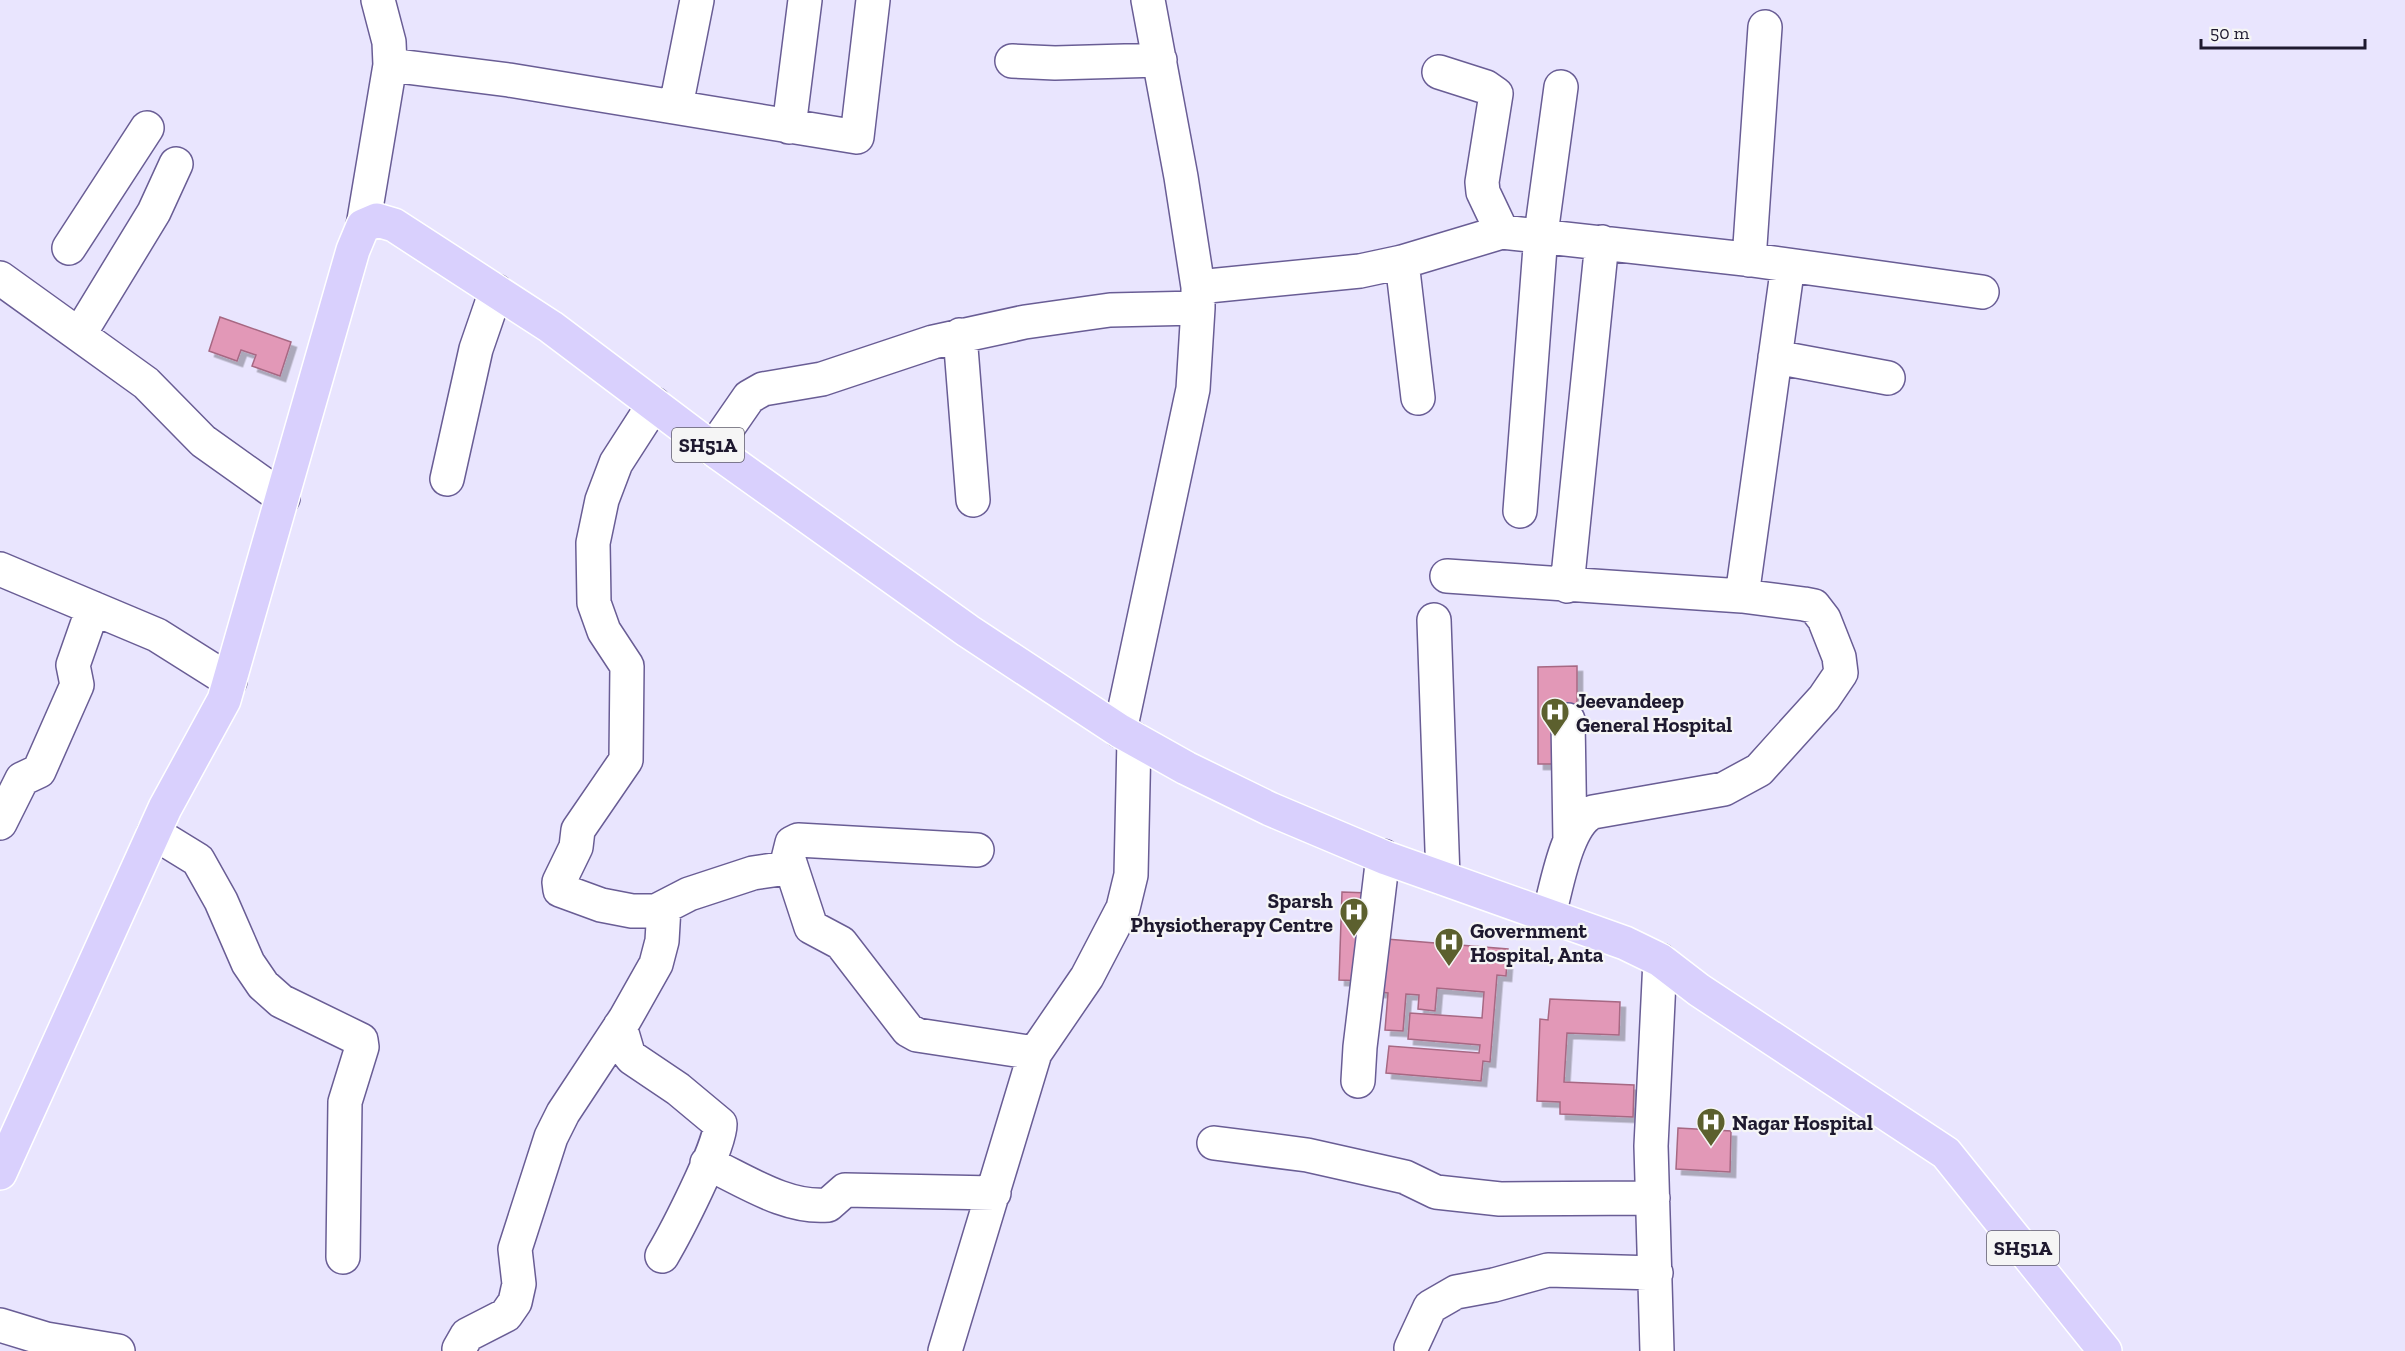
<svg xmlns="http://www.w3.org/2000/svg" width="2405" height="1351" viewBox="0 0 2405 1351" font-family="'Zilla Slab',serif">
<defs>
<filter id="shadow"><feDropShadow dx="5.5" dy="5.5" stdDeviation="0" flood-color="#0004"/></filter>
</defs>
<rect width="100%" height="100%" fill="#e9e5fe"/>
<path fill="#e298b7" stroke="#a76883" stroke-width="1.5" filter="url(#shadow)" d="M220,317L291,342L280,376L252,366L256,355L241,350L237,361L209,351Z
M1577,666V720L1568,764H1538V667Z
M1342,892L1369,893L1366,981L1339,980Z
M1374,938L1508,949L1506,976L1497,975L1490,1062L1483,1061L1481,1081L1386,1073L1389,1046L1479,1053L1480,1045L1408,1039L1410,1013L1482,1018L1484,992L1437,988L1435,1011L1418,1009L1419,995L1406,994L1403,1031L1385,1030L1388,993L1371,991Z
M1550,999L1620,1002L1619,1035L1567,1033L1564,1082L1634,1085L1633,1117L1560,1114V1102L1537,1101L1540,1019L1548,1020Z
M1678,1128L1731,1131L1730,1172L1676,1169Z"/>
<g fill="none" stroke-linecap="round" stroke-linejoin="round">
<g stroke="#695d95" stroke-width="36">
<path id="minor" d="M1012,61L1055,63L1160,60
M390,65L509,80L857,137L873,0
M1439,72L1486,87L1496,94L1482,182L1483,192L1502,232
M676,106L697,0
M789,127L805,0
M363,226L390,65L389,42L378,0
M69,248L147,128
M1749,260L1765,27
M1402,262L1418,398
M0,278L146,383L203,441L283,498
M1198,287L1360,271L1402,262L1502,232L1745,259L1982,292
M79,335L154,212L176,164
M960,335L973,500
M1775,357L1888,378
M654,404L616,463L602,500L593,543L594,603L604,631L627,666L626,760L578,830L576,847L559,882L560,890L601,905L632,911H656L689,894L753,873L780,869L787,863L792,843L798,840L977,850
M713,449L749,397L763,389L822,379L933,342L1025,322L1110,310L1198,308
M447,479L476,349L496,291
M1520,511L1541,234L1561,87
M0,569L157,635L230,681
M1447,576L1742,596L1804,604L1814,606L1824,619L1839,657L1841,673L1824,698L1759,770L1724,789L1593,812C1566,824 1557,887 1549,914
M1567,586L1602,242
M1742,596L1788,265
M1434,620L1443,878
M1568,720L1570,841
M1120,731L1193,389L1198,308V287L1181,177L1148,0
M0,823L22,779L39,771L77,685L73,665L93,608
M154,833L198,860L221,901L248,963L263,985L281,1001L361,1040L362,1047L345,1102L343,1257
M789,860L811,927L841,943L908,1030L917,1035L1035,1053
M620,1026L628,1053L632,1058L678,1089L720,1124C721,1146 675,1234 662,1256
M1358,1081L1360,1047L1383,856
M1214,1143L1307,1155L1405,1177L1436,1192L1500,1199L1653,1198
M707,1163C744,1180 786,1209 828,1205L845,1190L994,1193
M0,1325L46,1339L118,1351
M1411,1348L1430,1307L1456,1292L1494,1285L1548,1270L1656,1273
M459,1349L467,1335L506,1315L515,1302L519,1284L515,1249L551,1137L563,1113L625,1019L656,964L662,941L664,907
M945,1351L1035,1053L1087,977L1123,908L1131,875L1134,739
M1657,1351L1651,1146L1660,960"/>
</g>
<g stroke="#fff" stroke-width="36">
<path id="major" d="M0,1173L165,808L224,700L353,250L363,226L377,220L394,225L551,327L713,449L968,631L1120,731L1186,768L1270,809L1386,858L1625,943L1660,960L1699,990L1946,1153L2105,1351"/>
</g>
<use href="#minor" stroke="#fff" stroke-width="33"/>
<use href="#major" stroke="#d9d0fd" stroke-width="33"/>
</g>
<defs>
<g id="hospital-pin" transform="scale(1.5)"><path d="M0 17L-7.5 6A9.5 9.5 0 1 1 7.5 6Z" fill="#5c602e" stroke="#f5f5f5"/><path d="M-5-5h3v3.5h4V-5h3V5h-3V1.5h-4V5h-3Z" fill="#fff"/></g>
</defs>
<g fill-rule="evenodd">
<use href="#hospital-pin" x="1555" y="712"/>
<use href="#hospital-pin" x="1354" y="912"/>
<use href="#hospital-pin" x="1449" y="942"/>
<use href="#hospital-pin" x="1711" y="1122"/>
</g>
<g text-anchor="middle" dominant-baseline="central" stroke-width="4.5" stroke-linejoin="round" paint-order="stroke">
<g fill="#f5f5f5" stroke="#5e5b6a" stroke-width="1.5">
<rect x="672" y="428" width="72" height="34" rx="4.5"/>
<rect x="1987" y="1231" width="72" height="34" rx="4.5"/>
</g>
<g font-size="20" font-weight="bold" fill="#1e192f">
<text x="708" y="445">SH51A</text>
<text x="2023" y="1248">SH51A</text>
</g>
<g font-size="21" font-weight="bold" fill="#1e192f" stroke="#f5f5f5" text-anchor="start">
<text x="1576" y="700">Jeevandeep<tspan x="1576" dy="24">General Hospital</tspan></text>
<text x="1333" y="900" text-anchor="end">Sparsh<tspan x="1333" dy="24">Physiotherapy Centre</tspan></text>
<text x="1470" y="930">Government<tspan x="1470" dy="24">Hospital, Anta</tspan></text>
<text x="1732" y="1122">Nagar Hospital</text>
</g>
</g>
<path d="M2201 39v9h164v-9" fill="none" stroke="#1e192f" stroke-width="3"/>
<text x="2210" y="39" font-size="18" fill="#1e192f" stroke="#f5f5f5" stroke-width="4.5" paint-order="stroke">50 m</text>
</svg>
